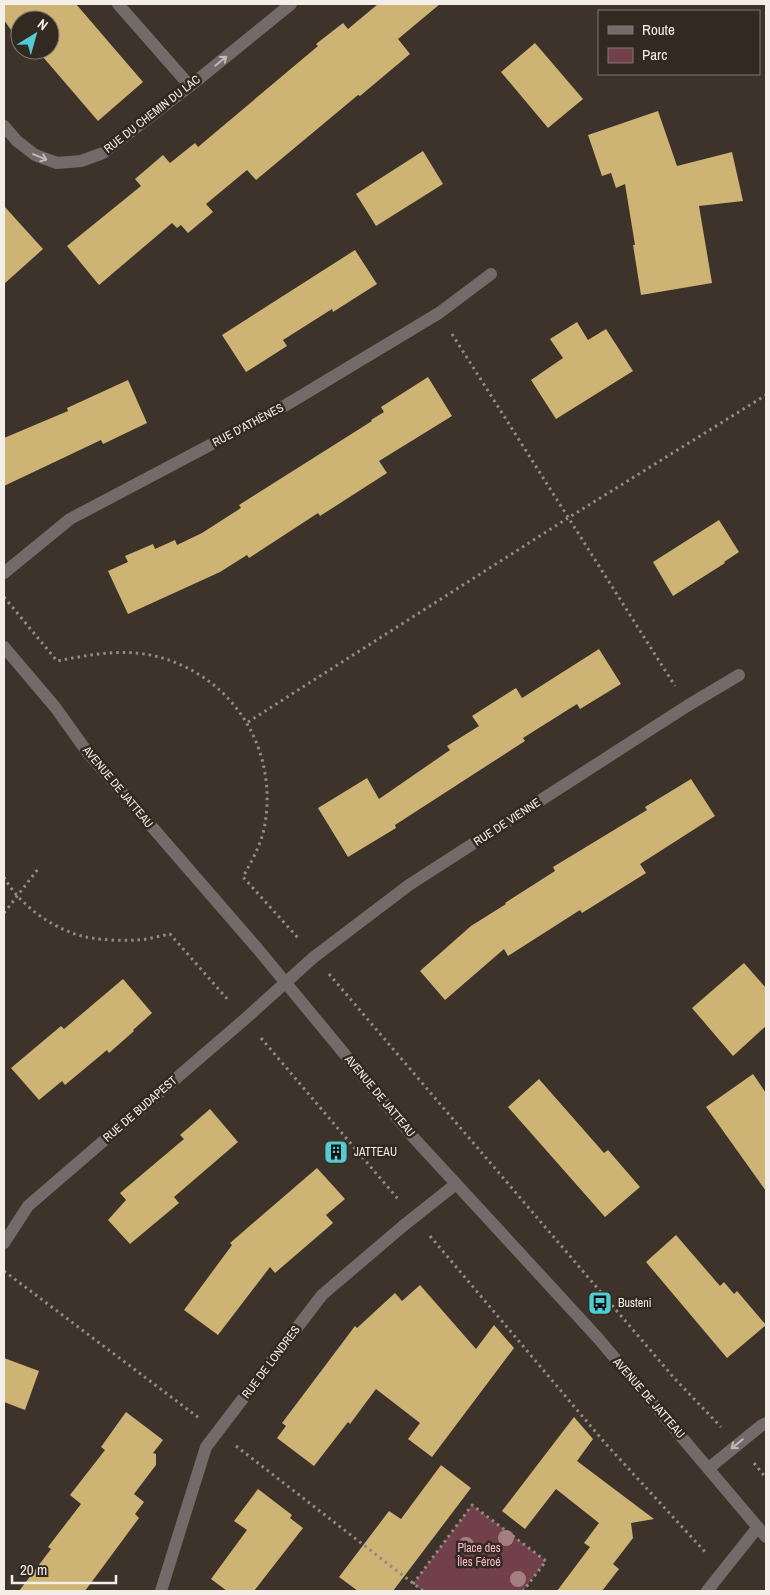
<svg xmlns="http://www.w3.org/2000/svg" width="770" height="1595" viewBox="0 0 770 1595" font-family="'Archivo Narrow',sans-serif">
<rect width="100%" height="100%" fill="#3d332b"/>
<path fill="#72404b" d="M472,1505L546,1561L523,1591H423L413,1584Z"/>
<path fill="#cdb474" d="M4,4H76L143,82L98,121L37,50H50V20H20V38L18,40L4,20Z
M378,4H440L398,39L410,54L360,96L358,95L256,180L247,170L206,204L213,212L188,233L181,225L177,228L172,223L99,285L67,246L141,186L135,179L163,155L170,163L195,143L198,147L318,46L316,44L343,23L348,29Z
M535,43L583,99L548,128L501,72Z
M658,111L677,166L732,152L743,201L699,206L712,283L641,295L633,245H635L625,184L616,188L611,173L602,176L588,135Z
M423,151L443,184L376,226L356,194Z
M4,206L43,249L4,284Z
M355,250L377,284L333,312L332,309L283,340L287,346L246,372L222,335Z
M577,322L588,340L606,329L633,371L556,419L531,380L563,358L550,339Z
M428,377L452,416L379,461L387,473L320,516L318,513L249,558L247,555L220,572L128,614L108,571L128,562L125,556L153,544L155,549L175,540L177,545L202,533L241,508L239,505L372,421L371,420L384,412L381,407Z
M128,380L147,423L103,444L101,440L4,486V438L68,411L67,408Z
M719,520L739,552L724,562L725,563L673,596L653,562Z
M599,649L621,684L580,709L577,704L523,738L525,741L395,825L396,828L348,857L318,808L367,778L379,799L450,750L447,746L479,726L472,716L516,688L522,698Z
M691,779L715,816L640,864L646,873L582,913L580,910L508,956L504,949L445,1000L420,971L471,926L506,904L505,903L555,871L553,867L647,810L645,807Z
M744,963L766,988V1026L733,1056L692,1008Z
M123,979L152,1013L133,1030L134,1031L109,1053L107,1050L65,1085L62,1081L39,1100L11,1068L61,1026L64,1029Z
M753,1074L766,1093V1191L706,1107Z
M539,1079L604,1153L608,1150L640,1187L605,1217L508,1107Z
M210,1109L238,1142L174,1197L179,1203L130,1244L108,1220L126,1200L120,1193L184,1139L180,1135Z
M317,1168L345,1199L326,1215L333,1223L275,1273L270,1267L218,1335L184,1310L232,1245L230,1243Z
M676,1235L720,1286L724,1282L734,1294L737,1291L766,1325L727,1358L646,1262Z
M420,1285L476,1349L494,1325L514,1348L432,1457L408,1439L420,1423L376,1389L350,1424L348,1422L314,1466L277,1438L286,1426L282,1423L355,1326L357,1328L395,1293L402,1301Z
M4,1358L39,1371L25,1410L4,1402Z
M126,1412L163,1440L153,1453L156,1454V1465L134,1494L144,1502L135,1514L139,1518L85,1591H19L51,1549L48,1547L81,1504L70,1495L105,1450L101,1447Z
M574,1417L593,1439L577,1461L654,1519L631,1523L633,1538L613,1564L619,1569L602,1591H557L590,1547L584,1543L599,1523L556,1489L525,1529L502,1511Z
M441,1465L471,1488L393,1591H358L339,1577L389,1511L401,1519Z
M258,1489L292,1515L290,1518L303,1528L254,1591H227L211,1579L247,1530L234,1521Z"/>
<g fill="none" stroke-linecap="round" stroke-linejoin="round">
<path stroke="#928a83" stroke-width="3" stroke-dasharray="2.5 4" stroke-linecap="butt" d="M452,334L675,686
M4,597L57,661C89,655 122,648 155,656C233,675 280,750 264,829C260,847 251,862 243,877L299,939
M248,722L568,518L766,395
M4,877C19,905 54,930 86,937C102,940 120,941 136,940C147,940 159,936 170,934L229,1001
M4,913L38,869
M329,974L675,1379L721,1427
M261,1038L398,1199
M430,1236L605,1443L707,1554
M4,1271L199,1418
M236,1446L423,1591
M754,1463L766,1478
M413,1584L472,1505L546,1561L523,1591"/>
<path stroke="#726b6a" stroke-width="12" d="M118,4L190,86"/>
<path stroke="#726b6a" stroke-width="12" d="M4,126L17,141L35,155L57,163L81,161L103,153L190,86L291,4
M4,573L70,519L286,405L439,313L491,274
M4,647L55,707L88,753L257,948L413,1137L597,1337L766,1537
M4,1243L28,1206L245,1019L314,957L409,885L687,706L739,675
M709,1468L762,1425L766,1423
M161,1591L206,1447L322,1295L403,1226L456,1184
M707,1591L758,1527"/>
</g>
<g fill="#a47e81">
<circle cx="506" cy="1538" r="8"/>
<circle cx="466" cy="1545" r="8"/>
<circle cx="518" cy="1579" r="8"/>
</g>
<defs><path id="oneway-shaft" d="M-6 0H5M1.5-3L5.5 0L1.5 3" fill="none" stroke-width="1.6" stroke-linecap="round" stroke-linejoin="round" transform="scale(1.25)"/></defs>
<g stroke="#c0bab6">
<use href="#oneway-shaft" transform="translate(221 61) rotate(-39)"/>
<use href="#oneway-shaft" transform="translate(40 157) rotate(23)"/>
<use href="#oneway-shaft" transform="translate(737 1444) rotate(141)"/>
</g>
<defs>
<g id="building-square" transform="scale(1.25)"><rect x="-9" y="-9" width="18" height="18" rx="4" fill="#51ccd2" stroke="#322921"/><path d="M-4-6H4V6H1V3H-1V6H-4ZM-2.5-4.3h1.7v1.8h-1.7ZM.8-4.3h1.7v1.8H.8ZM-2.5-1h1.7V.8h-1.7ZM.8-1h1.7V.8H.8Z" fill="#111"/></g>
<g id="bus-square" transform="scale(1.25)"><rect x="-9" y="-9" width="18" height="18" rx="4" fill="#51ccd2" stroke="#322921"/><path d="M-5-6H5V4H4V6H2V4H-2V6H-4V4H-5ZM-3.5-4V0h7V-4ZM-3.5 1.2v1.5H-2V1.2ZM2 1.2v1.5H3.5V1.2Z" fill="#111"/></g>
</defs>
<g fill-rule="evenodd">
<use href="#building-square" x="336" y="1152"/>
<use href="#bus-square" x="600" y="1303"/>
</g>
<g text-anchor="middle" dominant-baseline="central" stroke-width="5" stroke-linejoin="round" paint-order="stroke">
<g font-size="12" fill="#f4eee9" stroke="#322921">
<text transform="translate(152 114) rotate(-38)">RUE DU CHEMIN DU LAC</text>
<text transform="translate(248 425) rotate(-28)">RUE D'ATHÈNES</text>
<text transform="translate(118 787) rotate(50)">AVENUE DE JATTEAU</text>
<text transform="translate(507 822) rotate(-33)">RUE DE VIENNE</text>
<text transform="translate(380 1096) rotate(50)">AVENUE DE JATTEAU</text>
<text transform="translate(140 1109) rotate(-41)">RUE DE BUDAPEST</text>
<text transform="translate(271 1362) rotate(-53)">RUE DE LONDRES</text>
<text transform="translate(649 1398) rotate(49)">AVENUE DE JATTEAU</text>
</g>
<g font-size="12" fill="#f4eee9" stroke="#322921" text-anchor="start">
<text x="354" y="1152">JATTEAU</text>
<text x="618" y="1303">Busteni</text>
</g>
<g font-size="12" fill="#f9bcc7" stroke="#322921">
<text x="479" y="1548">Place des<tspan x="479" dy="14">Îles Féroé</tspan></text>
</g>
</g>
<rect width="770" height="1595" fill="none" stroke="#f4eee9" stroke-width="10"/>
<rect x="598" y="10" width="162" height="65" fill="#322921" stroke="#807871"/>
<rect x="608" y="26" width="25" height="8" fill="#726b6a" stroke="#807871"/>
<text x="642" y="35" font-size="15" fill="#f4eee9">Route</text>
<rect x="608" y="48" width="25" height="15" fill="#72404b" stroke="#807871"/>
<text x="642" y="60" font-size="15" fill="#f4eee9">Parc</text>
<g transform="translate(35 35) rotate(37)"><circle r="24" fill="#322921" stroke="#807871"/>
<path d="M0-4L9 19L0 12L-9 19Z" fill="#51ccd2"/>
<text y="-8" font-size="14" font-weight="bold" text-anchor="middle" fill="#f4eee9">N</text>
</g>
<path d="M12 1575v8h104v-8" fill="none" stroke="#f4eee9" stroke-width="2.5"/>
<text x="20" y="1575" font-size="15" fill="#f4eee9" stroke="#322921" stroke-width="4" paint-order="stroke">20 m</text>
</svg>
